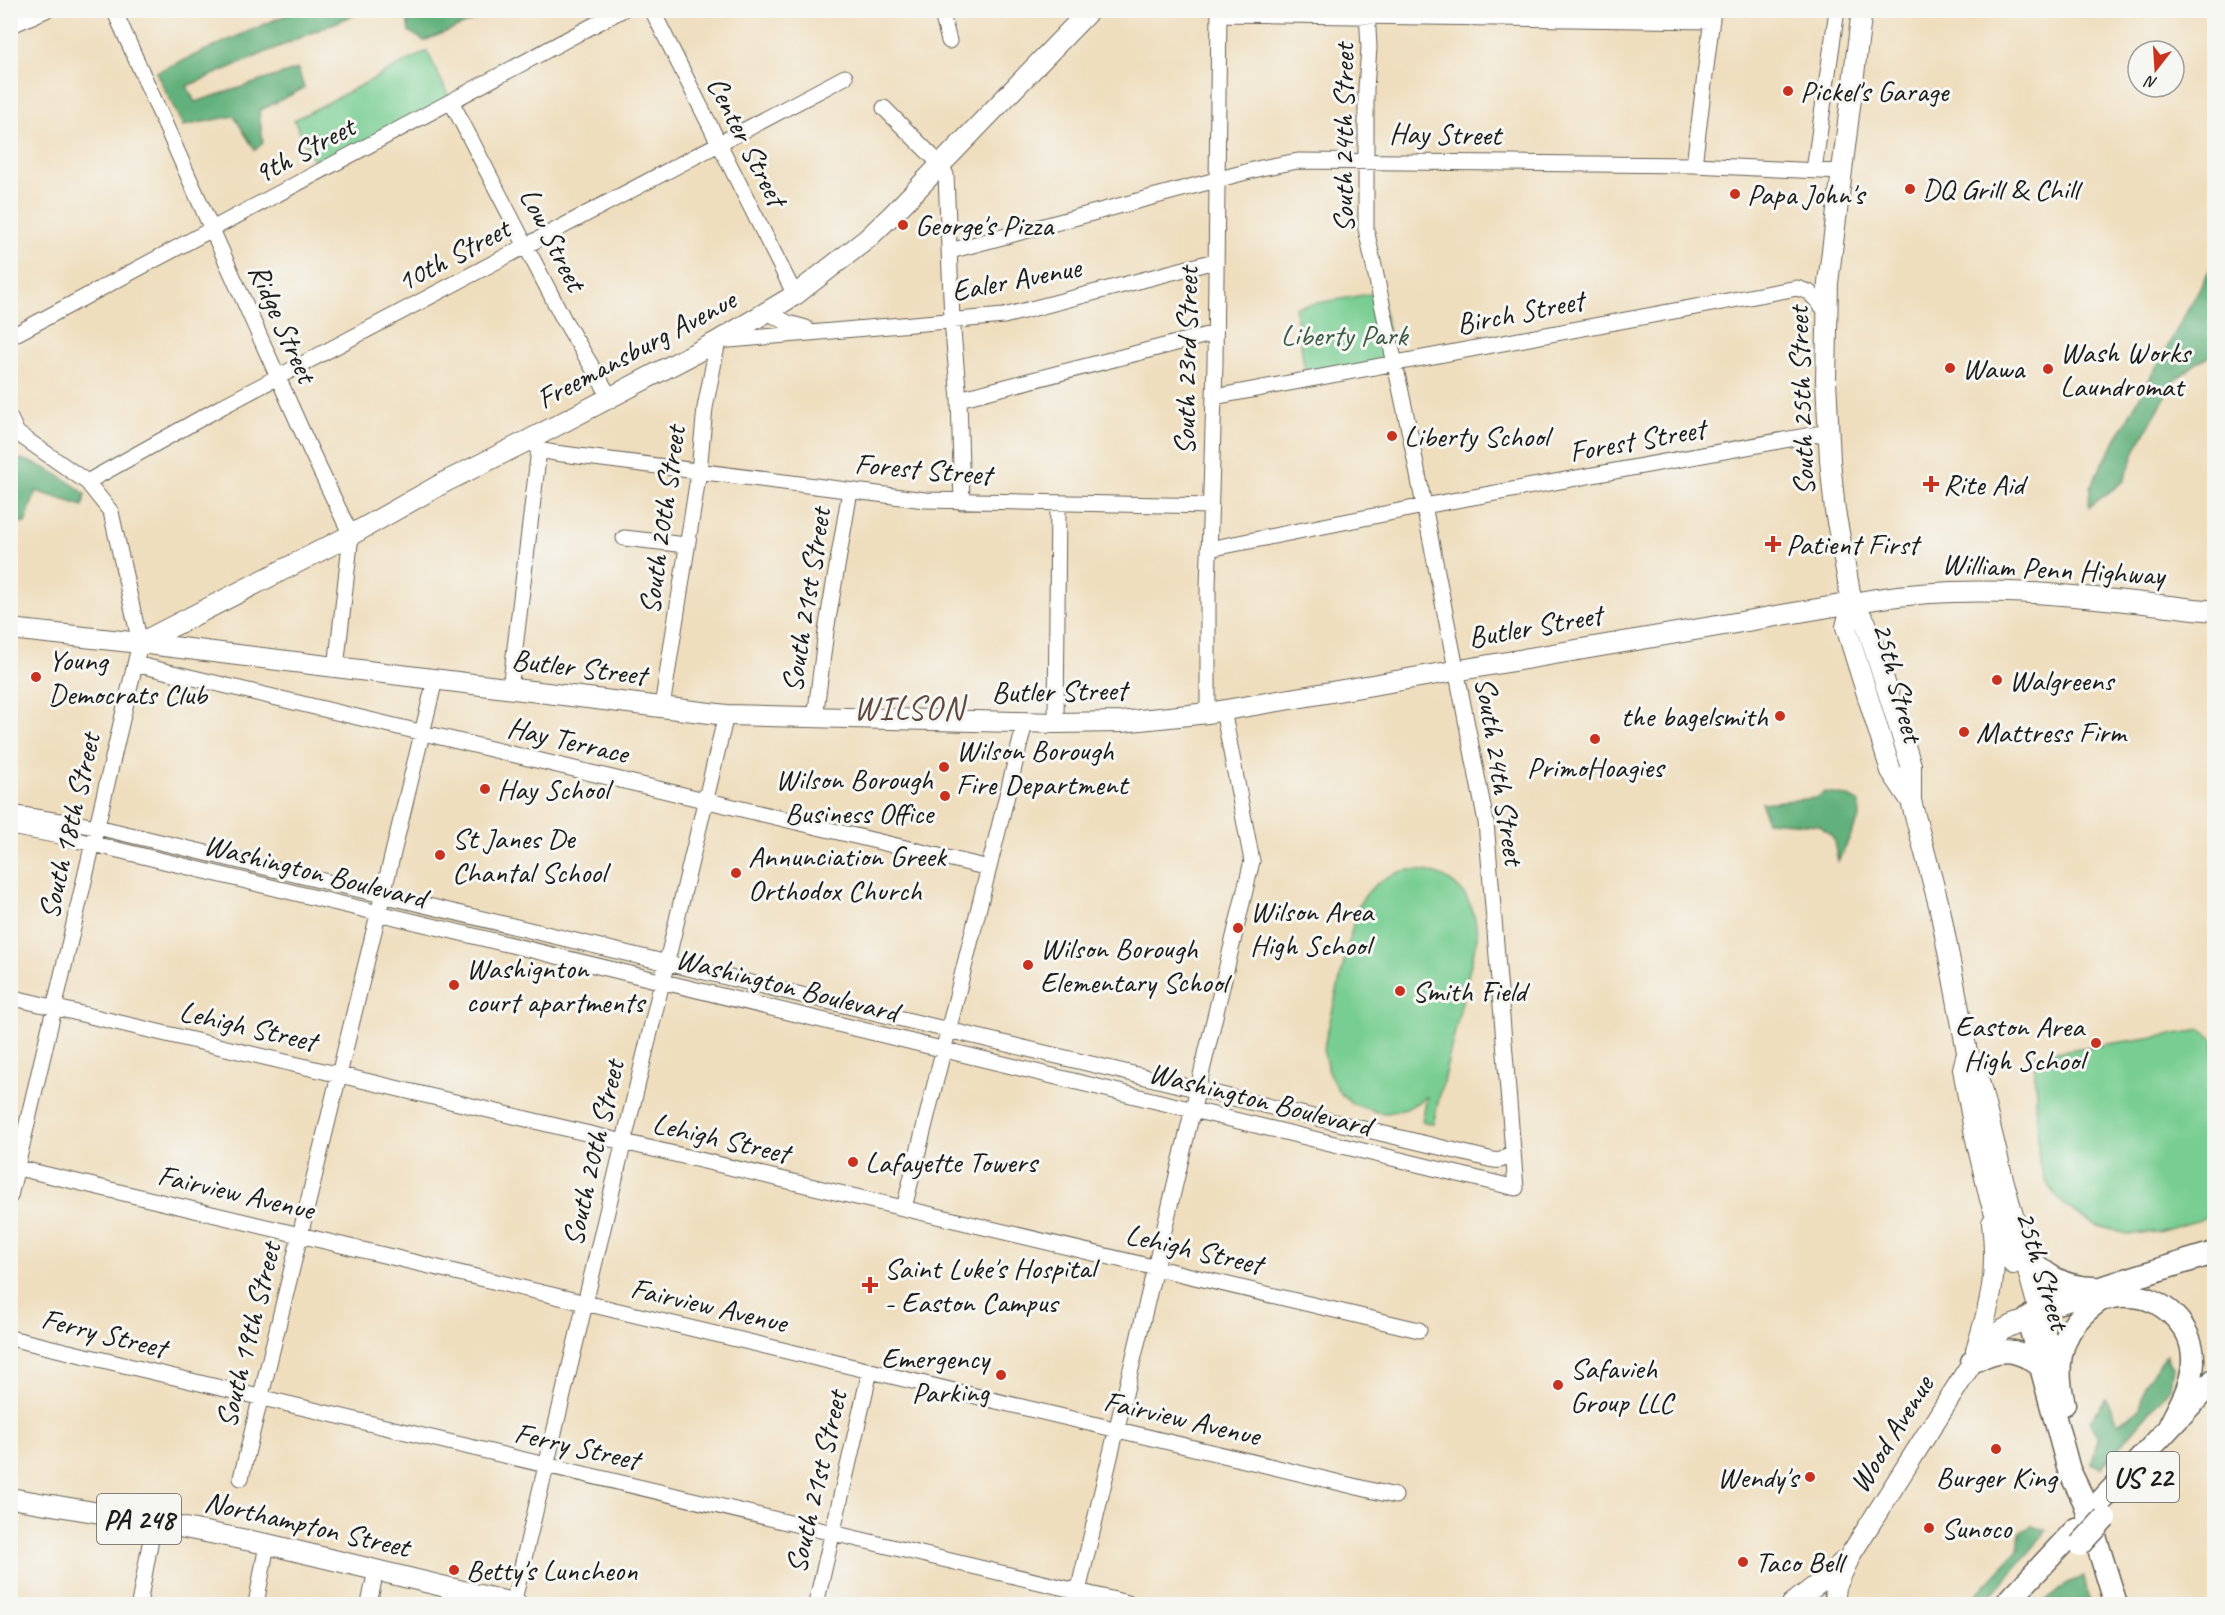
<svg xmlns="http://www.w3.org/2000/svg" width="2225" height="1615" viewBox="0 0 2225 1615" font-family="Caveat,sans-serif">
<rect width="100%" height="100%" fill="#f6f6f2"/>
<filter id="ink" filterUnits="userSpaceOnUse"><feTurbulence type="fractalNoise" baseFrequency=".0167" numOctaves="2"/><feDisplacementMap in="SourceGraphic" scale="12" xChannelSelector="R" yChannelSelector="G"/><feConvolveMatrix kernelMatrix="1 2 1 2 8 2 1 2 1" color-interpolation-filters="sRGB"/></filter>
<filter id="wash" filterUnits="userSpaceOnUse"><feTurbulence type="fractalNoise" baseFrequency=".008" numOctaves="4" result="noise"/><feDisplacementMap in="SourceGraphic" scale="24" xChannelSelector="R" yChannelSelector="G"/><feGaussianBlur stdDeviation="1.35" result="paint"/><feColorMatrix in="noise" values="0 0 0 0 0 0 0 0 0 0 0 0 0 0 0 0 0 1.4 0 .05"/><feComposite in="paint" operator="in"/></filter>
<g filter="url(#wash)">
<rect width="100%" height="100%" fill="#efdebe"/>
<path fill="#78ce92" stroke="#4a7557" stroke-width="1.5" d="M427,51L452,103L319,172L294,120Z
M1380,292L1395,363L1306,379L1295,307Z
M1407,870C1451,869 1476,895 1477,938L1433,1124L1422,1121L1427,1097L1406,1109L1387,1113L1377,1112L1353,1104L1339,1092L1329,1074L1324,1053L1325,1042L1357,908C1369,887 1383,876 1407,870Z
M2202,1030L2214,1040V1216L2158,1232L2127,1234L2095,1225L2064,1205L2047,1183L2039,1163L2034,1055Z"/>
<path fill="#62b17c" stroke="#3f664c" stroke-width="1.5" d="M297,10L363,11L187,86L195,102L298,69L304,88L259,111L263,143L255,150L234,116L183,126L156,72Z
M406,11V10L497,11L424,41L409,31Z
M2214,262V354L2197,363L2175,380L2137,447L2124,481L2089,507L2090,487Z
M11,457C39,462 63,476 85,494L83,506L36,491L25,523L11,522Z
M1825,792L1846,796L1859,802L1860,817L1838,861L1833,837L1819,825L1766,821L1762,803L1816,798Z
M2166,1355L2173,1367L2170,1388L2101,1468L2092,1463L2098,1437L2090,1421L2106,1399L2119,1423L2140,1408L2144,1384Z
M2032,1526L2046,1530L2043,1536L1984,1604H1967L2018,1550L2020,1532Z
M2084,1576L2089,1604H2043L2067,1583Z"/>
</g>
<g filter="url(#ink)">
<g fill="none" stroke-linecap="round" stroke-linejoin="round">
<g stroke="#666055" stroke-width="17">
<path id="minor" d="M114,10L310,449L351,535L336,668
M652,10L795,295
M941,10L949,41
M1219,14L1712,21
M10,26L46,10
M452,103L564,320L610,397
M884,108L941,165L946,175L952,320L959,399L962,502
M1694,165L1713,10
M1814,170L1837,10
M950,251L1261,168L1298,161L1694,165L1842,172
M767,312L788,323L806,328
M10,337L622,10
M1214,397L1797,288L1809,292L1827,312
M959,399L1215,333
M10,418L17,433L87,482L111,512L140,643L10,1196
M529,440L539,450L555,453L925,500L1211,506
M87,482L223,406L845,77
M624,538L686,545
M1209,549L1424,506L1828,432
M135,664L989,868
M510,689L539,450
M662,707L699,471L705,408L718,341L1004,316L1215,261
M1208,713V587L1215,364L1219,10
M815,718L826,631L850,491
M1056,723L1058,503
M10,813L97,827L1481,1157C1497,1161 1501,1164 1513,1151
M10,827L60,836L1516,1188L1486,822L1410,434L1366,229V88L1369,48L1367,10
M10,997L1419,1330
M10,1166L1395,1496
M904,1208L1025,723
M10,1338L1132,1604
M241,1478L435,680
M139,1604L154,1522
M256,1604L267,1544
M369,1604L376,1570
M513,1604L726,715
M816,1604L870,1371
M1075,1604L1252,861L1223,710"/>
</g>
<g stroke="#666055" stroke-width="22">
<path id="major" d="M1862,10L1828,283L1826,380L1830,460L1835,511L1852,603L1866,623L1911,765V801L1940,909L1967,1052L1976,1068L2003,1179L2057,1377
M1852,603L1846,627L1891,771L1911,801
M10,629L140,643L726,715L1056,723L1121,722L1208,713L1876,599C1989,581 2102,599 2214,611
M140,643L351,535L445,482L529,440L718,341L795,295L867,239L893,214L1090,10
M1966,1057L1963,1069L1975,1135L1990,1199L2013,1264
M1976,1350C1991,1302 1998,1273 1992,1223
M10,1498L154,1522L267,1544L517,1604
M1792,1604L1822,1581L1843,1562
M1834,1604L1836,1587L1851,1554L1982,1347C1998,1329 2017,1321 2041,1318"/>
</g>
<g stroke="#666055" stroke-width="25">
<path id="highway" d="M2024,1254C2045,1275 2063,1288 2094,1288
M2097,1301C2107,1298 2118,1295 2129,1296C2162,1296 2194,1327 2193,1361C2193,1384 2180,1405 2170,1425
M1972,1362C2000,1347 2016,1347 2041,1366
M2064,1404C2053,1361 2061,1327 2099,1301
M2101,1501L2214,1380
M2006,1604L2076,1529
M2116,1604L2084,1501L2069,1470L2028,1319C2043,1304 2054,1305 2073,1298C2119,1281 2167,1267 2214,1253"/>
</g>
<use href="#minor" stroke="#fff" stroke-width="15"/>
<use href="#major" stroke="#fff" stroke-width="20"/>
<use href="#highway" stroke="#fff" stroke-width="22"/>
<g stroke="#666055" stroke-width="25" stroke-linecap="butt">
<path id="highway-bridge" d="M2080,1545L2105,1518"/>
</g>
<use href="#highway-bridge" stroke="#fff" stroke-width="22"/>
</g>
</g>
<g fill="#c8321e" stroke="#f6f6f2" stroke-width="2">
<circle cx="1788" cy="91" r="6"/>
<circle cx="1910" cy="189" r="6"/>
<circle cx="1735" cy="194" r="6"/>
<circle cx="903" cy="225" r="6"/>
<circle cx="1950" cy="368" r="6"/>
<circle cx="2048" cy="369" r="6"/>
<circle cx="1392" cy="436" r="6"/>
<path d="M1928 475h6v6h6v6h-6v6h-6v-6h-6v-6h6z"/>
<path d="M1770 535h6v6h6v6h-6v6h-6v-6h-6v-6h6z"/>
<circle cx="36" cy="677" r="6"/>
<circle cx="1997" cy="680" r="6"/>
<circle cx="1780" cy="716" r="6"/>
<circle cx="1964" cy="732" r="6"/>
<circle cx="1595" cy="739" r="6"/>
<circle cx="944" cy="767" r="6"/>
<circle cx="485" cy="789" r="6"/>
<circle cx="945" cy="796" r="6"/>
<circle cx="440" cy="855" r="6"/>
<circle cx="736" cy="873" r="6"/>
<circle cx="1238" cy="928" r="6"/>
<circle cx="1028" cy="965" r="6"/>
<circle cx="454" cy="985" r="6"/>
<circle cx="1400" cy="991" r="6"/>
<circle cx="2096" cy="1043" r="6"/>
<circle cx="853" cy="1162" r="6"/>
<path d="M867 1276h6v6h6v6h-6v6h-6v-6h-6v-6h6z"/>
<circle cx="1001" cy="1375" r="6"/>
<circle cx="1558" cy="1385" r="6"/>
<circle cx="1996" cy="1449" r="6"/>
<circle cx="1810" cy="1477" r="6"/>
<circle cx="1929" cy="1528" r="6"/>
<circle cx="1743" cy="1562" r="6"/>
<circle cx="454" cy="1570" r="6"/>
</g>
<g text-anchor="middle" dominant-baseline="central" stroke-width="6" stroke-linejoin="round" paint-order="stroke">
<g fill="#f6f6f2" stroke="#5d5d5c" stroke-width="1.5">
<rect x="2107" y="1452" width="72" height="50" rx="4.5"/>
<rect x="97" y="1494" width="84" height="50" rx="4.5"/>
</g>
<g font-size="28" font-weight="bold" fill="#1c1c1c">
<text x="2143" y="1477">US 22</text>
<text x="139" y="1519">PA 248</text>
</g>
<g font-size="30" fill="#1c1c1c" stroke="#f6f6f2" text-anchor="start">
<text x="1800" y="91">Pickel's Garage</text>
<text x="1922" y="189">DQ Grill &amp; Chill</text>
<text x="1747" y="194">Papa John's</text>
<text x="915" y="225">George's Pizza</text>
<text x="2060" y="352">Wash Works<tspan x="2060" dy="34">Laundromat</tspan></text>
<text x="1962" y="368">Wawa</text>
<text x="1404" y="436">Liberty School</text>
<text x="1943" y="484">Rite Aid</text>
<text x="1786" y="544">Patient First</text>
<text x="48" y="660">Young<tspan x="48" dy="34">Democrats Club</tspan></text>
<text x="2009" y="680">Walgreens</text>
<text x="1768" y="716" text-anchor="end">the bagelsmith</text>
<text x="1976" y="732">Mattress Firm</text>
<text x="956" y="750">Wilson Borough<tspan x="956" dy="34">Fire Department</tspan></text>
<text x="1595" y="767" text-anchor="middle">PrimoHoagies</text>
<text x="933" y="779" text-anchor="end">Wilson Borough<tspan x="933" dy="34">Business Office</tspan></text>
<text x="497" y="789">Hay School</text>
<text x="452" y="838">St Janes De<tspan x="452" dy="34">Chantal School</tspan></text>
<text x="748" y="856">Annunciation Greek<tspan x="748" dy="34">Orthodox Church</tspan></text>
<text x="1250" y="911">Wilson Area<tspan x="1250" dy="34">High School</tspan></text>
<text x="1040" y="948">Wilson Borough<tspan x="1040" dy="34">Elementary School</tspan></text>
<text x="466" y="968">Washignton<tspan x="466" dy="34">court apartments</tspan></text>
<text x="1412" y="991">Smith Field</text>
<text x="2084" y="1026" text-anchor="end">Easton Area<tspan x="2084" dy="34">High School</tspan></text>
<text x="865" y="1162">Lafayette Towers</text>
<text x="884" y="1268">Saint Luke's Hospital<tspan x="884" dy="34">- Easton Campus</tspan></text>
<text x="989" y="1358" text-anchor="end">Emergency<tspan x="989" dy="34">Parking</tspan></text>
<text x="1570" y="1368">Safavieh<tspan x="1570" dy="34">Group LLC</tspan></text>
<text x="1798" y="1477" text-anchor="end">Wendy's</text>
<text x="1996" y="1477" text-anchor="middle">Burger King</text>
<text x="1941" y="1528">Sunoco</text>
<text x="1755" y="1562">Taco Bell</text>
<text x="466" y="1570">Betty's Luncheon</text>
</g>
<g font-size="30" fill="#1c1c1c" stroke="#f6f6f2">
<text transform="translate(1445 134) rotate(1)">Hay Street</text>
<text transform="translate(1343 138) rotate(-90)">South 24th Street</text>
<text transform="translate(747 141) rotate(63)">Center Street</text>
<text transform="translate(304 150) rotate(-28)">9th Street</text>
<text transform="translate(553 239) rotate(63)">Low Street</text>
<text transform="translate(453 255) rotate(-28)">10th Street</text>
<text transform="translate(1016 279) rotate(-11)">Ealer Avenue</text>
<text transform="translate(1520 312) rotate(-11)">Birch Street</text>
<text transform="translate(283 323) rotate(66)">Ridge Street</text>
<text transform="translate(636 349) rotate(-28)">Freemansburg Avenue</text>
<text transform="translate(1186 361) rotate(-89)">South 23rd Street</text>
<text transform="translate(1801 401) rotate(-92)">South 25th Street</text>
<text transform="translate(1637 440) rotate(-10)">Forest Street</text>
<text transform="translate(923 469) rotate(5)">Forest Street</text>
<text transform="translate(662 520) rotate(-82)">South 20th Street</text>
<text transform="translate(2053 569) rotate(3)">William Penn Highway</text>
<text transform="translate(806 600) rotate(-81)">South 21st Street</text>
<text transform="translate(1535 626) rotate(-10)">Butler Street</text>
<text transform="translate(579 667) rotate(7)">Butler Street</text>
<text transform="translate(1898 682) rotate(75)">25th Street</text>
<text transform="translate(1059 691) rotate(-1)">Butler Street</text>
<text transform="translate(568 740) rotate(13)">Hay Terrace</text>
<text transform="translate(1500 771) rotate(81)">South 24th Street</text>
<text transform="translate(69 826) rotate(-77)">South 18th Street</text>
<text transform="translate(315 871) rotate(14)">Washington Boulevard</text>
<text transform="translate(787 985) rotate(14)">Washington Boulevard</text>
<text transform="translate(248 1026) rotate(13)">Lehigh Street</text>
<text transform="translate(1260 1099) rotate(14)">Washington Boulevard</text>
<text transform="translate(721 1138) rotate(13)">Lehigh Street</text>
<text transform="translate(593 1153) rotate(-77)">South 20th Street</text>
<text transform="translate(236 1192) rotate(13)">Fairview Avenue</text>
<text transform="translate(1194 1249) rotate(13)">Lehigh Street</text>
<text transform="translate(2043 1270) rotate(73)">25th Street</text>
<text transform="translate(709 1305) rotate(13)">Fairview Avenue</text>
<text transform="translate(104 1333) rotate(14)">Ferry Street</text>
<text transform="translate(248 1335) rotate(-76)">South 19th Street</text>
<text transform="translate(1182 1418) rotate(13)">Fairview Avenue</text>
<text transform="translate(1891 1434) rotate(-58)">Wood Avenue</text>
<text transform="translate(577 1446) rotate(13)">Ferry Street</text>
<text transform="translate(816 1482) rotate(-77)">South 21st Street</text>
<text transform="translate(307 1524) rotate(13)">Northampton Street</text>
</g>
<g font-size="30" fill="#3c5a45" stroke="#f6f6f2">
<text x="1344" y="335">Liberty Park</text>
</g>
<g font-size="33" letter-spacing="1.5" fill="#60473e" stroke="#f6f6f2">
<text x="909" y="708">WILSON</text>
</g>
</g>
<rect width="2225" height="1615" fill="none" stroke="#f6f6f2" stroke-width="36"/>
<g transform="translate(2156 69) rotate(197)"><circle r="28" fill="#f6f6f2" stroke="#9f9f9c" stroke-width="1.5"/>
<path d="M0-4.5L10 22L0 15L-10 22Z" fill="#c8321e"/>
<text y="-9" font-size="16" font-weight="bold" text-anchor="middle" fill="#1c1c1c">N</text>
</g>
</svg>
